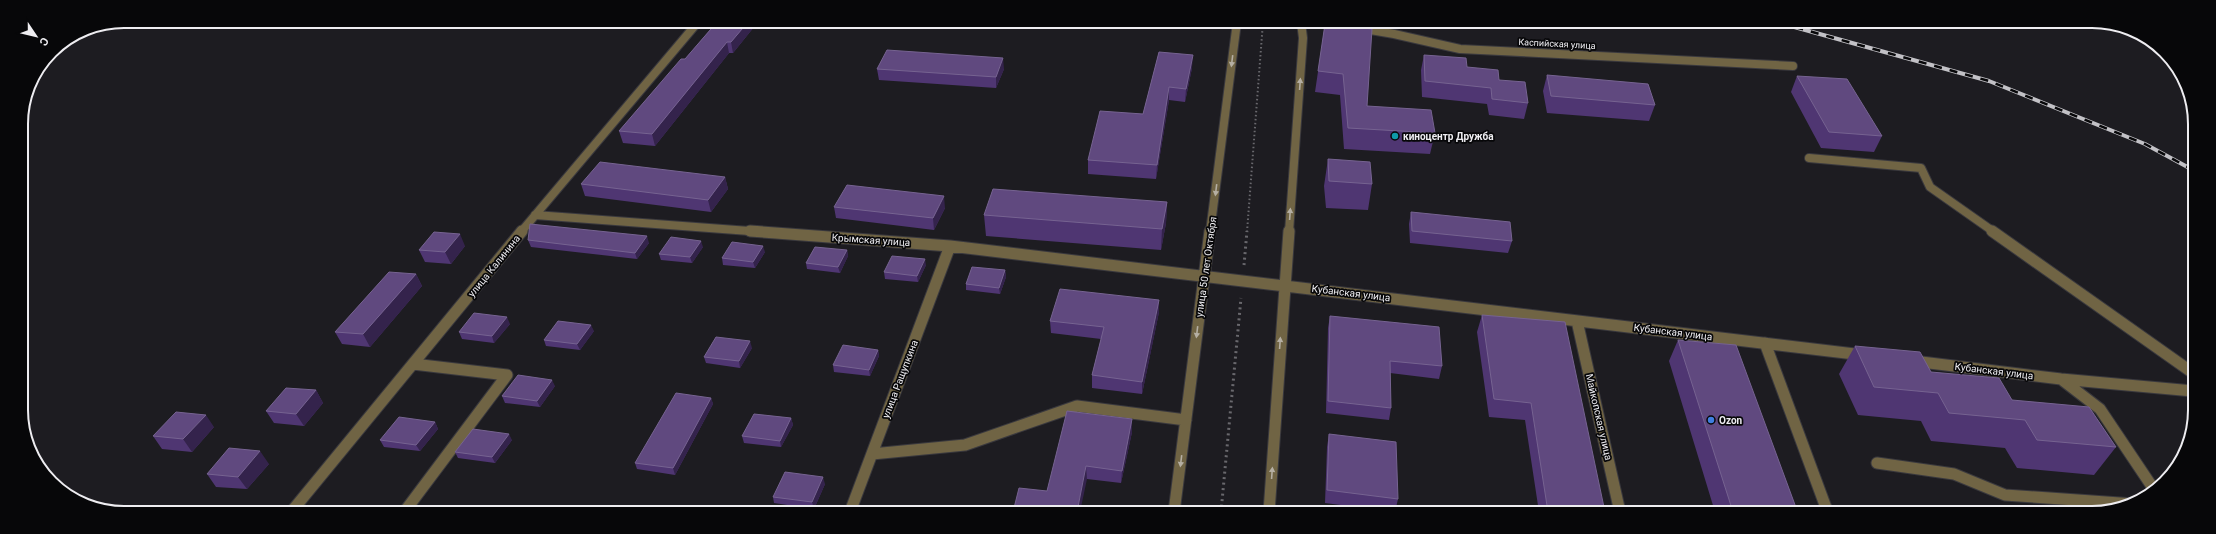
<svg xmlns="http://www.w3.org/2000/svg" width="2216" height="534" viewBox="0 0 2216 534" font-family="Roboto,sans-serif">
<rect width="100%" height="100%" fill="#1d1c21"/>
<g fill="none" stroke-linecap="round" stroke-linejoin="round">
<g stroke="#3a393e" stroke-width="10">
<path id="minor-far1" d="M1323,22L1394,34L1460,49L1793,66
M1809,158L1921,168L1930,187L1994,232
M535,215L763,232
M521,232L698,22
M1210,232L1237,22
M1289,232L1303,38L1301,22"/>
</g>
<g stroke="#3a393e" stroke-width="13">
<path id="minor" d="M750,231L950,246L1863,355
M1992,231L2193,373
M1577,321L1620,512
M1765,343L1828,513
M1913,361L2061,379L2193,391
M2061,379L2100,409L2155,491
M872,454L965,445L1077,406L1186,420
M1877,463L1954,474L2005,495L2134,504
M292,511L522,231
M405,511L507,375L413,364
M850,512L950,246
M1174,512L1210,231
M1269,512L1289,231"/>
</g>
<path stroke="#69686d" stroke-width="2" stroke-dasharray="1.5 2.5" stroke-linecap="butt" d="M1247,232L1263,22"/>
<path stroke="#69686d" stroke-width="3" stroke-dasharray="2 3.5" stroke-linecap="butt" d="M1244,265L1247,231
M1221,512L1241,298"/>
<use href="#minor-far1" stroke="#706444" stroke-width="8"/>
<use href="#minor" stroke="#706444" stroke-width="11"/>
<g stroke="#c2c1c6" stroke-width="4">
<path id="rail" d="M1780,23L1989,81L2145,144L2193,170"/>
</g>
<use href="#rail" stroke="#070709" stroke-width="2.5" stroke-dasharray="8" stroke-linecap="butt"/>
</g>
<path fill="#4f3672" d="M717,22H758L733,53H729L655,146L623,143L619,131L685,59Z
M1325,24L1367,106L1435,133L1430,154L1344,149L1340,95L1315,92Z
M1159,52L1192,68L1185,102L1169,100L1156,179L1088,174V160L1143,114Z
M1424,55L1467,67L1499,80L1528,103L1524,119L1489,115L1487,104L1422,97L1421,70Z
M877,69H1004L996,88L879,80Z
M1547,75L1655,105L1649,121L1547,113L1543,91Z
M1797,76L1882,136L1874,152L1821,148L1791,92Z
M1328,159L1372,184L1368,210L1326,208L1324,186Z
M725,177L728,189L711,212L585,196L581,184Z
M1167,202L1166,223L1161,250L986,236L984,215Z
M834,207L945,208L934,230L836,218Z
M1411,212L1512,241L1508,253L1410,243L1409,224Z
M528,240L649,243L637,259L531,247Z
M465,246L451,264L425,262L419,250Z
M703,247L692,263L661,260L659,254Z
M847,250L848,256L840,273L807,269L806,263Z
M765,252L755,268L723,265L722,258Z
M926,265L918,282L885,279L884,272Z
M1005,270L1006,277L1000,294L966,290V284Z
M416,274L422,286L370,347L342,344L335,332Z
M1159,300V312L1142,394L1092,388V375L1101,339L1051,333L1050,321Z
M1482,315L1605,512H1539L1525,420L1489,417L1477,332Z
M1330,316L1442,366L1439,379L1390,373L1391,408L1389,420L1326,413L1328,328Z
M510,324L494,343L462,339L459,332Z
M594,331L580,350L546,346L544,340Z
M1678,340L1798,513L1715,512L1669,361Z
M1855,346L2012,400L2116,447L2094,475L2017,468L2005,448L1931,441L1921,421L1858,415L1839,374Z
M752,348L740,368L706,363L704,357Z
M878,350L879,356L870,376L834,372L833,365Z
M555,386L540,407L505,403L502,396Z
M316,390L323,403L304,426L274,423L266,411Z
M711,398L713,404L675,475L637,469L635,463Z
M791,418L793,425L781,447L744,443L742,436Z
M1132,419V432L1121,483L1087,479L1047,491Z
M435,422L438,429L420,451L384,447L380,440Z
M214,427L192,452L162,449L153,436Z
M1329,434L1398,499L1395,512L1325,503L1327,447Z
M512,440L495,463L458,458L455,452Z
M269,464L247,489L216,487L207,474Z
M825,484L814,509L774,503L773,497Z"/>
<path fill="#34234c" d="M748,22H758L733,53L731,42Z
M727,42L729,53L655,146L652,134Z
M1193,55L1192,68L1185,102L1186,89Z
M1003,58L1004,69L996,88V77Z
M1169,87V100L1156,179L1157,165Z
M725,177L728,189L711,212L708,200Z
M944,196L945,208L934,230L933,218Z
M1167,202L1166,223L1161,250L1162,229Z
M460,234L465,246L451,264L445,252Z
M647,236L649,243L637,259L635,253Z
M701,241L703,247L692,263L690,257Z
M763,246L765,252L755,268L753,262Z
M847,250L848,256L840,273L838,267Z
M925,259L926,265L918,282L917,276Z
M1005,270L1006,277L1000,294L999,288Z
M416,274L422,286L370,347L363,334Z
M1159,300V312L1142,394V382Z
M507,317L510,324L494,343L492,336Z
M591,325L594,331L580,350L577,344Z
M750,341L752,348L740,368L739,361Z
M878,350L879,356L870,376L869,370Z
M552,380L555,386L540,407L537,401Z
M316,390L323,403L304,426L296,414Z
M711,398L713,404L675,475L673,468Z
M206,415L214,427L192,452L183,439Z
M791,418L793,425L781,447L780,441Z
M1132,419V432L1121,483L1122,471Z
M435,422L438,429L420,451L416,445Z
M509,434L512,440L495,463L492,457Z
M260,451L269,464L247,489L238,477Z
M1086,466L1087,479L1080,512H1077Z
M823,477L825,484L814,509L812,502Z"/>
<path fill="#60497f" stroke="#766391" d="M717,22H748L731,42H727L652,134L619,131L681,59H685Z
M1325,24L1372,29L1367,106L1431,110L1435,133L1348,128L1343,74L1318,71Z
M887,50L1003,58L996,77L877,69Z
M1159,52L1193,55L1186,89L1169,87L1157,165L1088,160L1100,111L1143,114Z
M1424,55L1466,58L1467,67L1498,70L1499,80L1525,82L1528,103L1492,99L1491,88L1425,81Z
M1547,75L1648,84L1655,105L1551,96Z
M1797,76L1847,79L1882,136L1829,132Z
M1328,159L1370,162L1372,184L1329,181Z
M600,162L725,177L708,200L581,184Z
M847,185L944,196L933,218L834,207Z
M993,189L1167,202L1162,229L984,215Z
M1411,212L1510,222L1512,241L1412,231Z
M530,224L647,236L635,253L528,240Z
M434,232L460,234L445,252L419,250Z
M671,237L701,241L690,257L659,254Z
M732,242L763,246L753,262L722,258Z
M815,247L847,250L838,267L806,263Z
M892,256L925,259L917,276L884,272Z
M972,267L1005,270L999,288L966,284Z
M389,272L416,274L363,334L335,332Z
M1060,289L1159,300L1142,382L1092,375L1104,327L1050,321Z
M474,313L507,317L492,336L459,332Z
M1482,315L1565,322L1605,512H1548L1531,403L1494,399Z
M1330,316L1439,327L1442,366L1390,361L1391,408L1328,401Z
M558,321L591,325L577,344L544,340Z
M716,337L750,341L739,361L704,357Z
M1678,340L1736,345L1798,513L1733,512Z
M843,345L878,350L869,370L833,365Z
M1855,346L1920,352L1931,372L1999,378L2012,400L2089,407L2116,447L2037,440L2025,420L1949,413L1938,393L1874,387Z
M518,375L552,380L537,401L502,396Z
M286,388L316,390L296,414L266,411Z
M676,393L711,398L673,468L635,463Z
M1067,411L1132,419L1122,471L1086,466L1077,512H1013L1019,488L1047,491Z
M176,412L206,415L183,439L153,436Z
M754,414L791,418L780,441L742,436Z
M399,417L435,422L416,445L380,440Z
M473,429L509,434L492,457L455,452Z
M1329,434L1396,442L1398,499L1327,490Z
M229,448L260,451L238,477L207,474Z
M785,472L823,477L812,502L773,497Z"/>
<defs><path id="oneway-solid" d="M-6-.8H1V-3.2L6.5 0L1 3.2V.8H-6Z"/></defs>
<g fill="#b5afa3">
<use href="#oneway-solid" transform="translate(1232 61) rotate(97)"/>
<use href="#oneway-solid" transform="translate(1300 84) rotate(-86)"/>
<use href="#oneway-solid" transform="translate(1216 190) rotate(97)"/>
<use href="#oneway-solid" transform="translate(1290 214) rotate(-86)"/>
<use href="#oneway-solid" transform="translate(1197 332) rotate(97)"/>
<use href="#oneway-solid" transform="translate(1280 343) rotate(-86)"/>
<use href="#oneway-solid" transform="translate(1181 461) rotate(97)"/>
<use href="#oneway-solid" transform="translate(1272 473) rotate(-86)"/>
</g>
<circle fill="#0f9aa8" stroke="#070709" stroke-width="1.5" cx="1395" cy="136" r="4"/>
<circle fill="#3f7fe0" stroke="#070709" stroke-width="1.5" cx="1711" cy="420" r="4"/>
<g text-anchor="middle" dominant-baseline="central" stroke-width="3.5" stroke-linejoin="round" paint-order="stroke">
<g font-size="9" fill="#eeedf1" stroke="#070709">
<text transform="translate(1557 44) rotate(3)">Каспийская улица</text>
</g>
<g font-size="10" font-weight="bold" fill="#eeedf1" stroke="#070709" text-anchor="start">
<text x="1403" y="136">киноцентр Дружба</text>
<text x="1719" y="420">Ozon</text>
</g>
<g font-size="10" fill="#eeedf1" stroke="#070709">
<text transform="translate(871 240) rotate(4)">Крымская улица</text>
<text transform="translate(494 266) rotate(-51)">улица Калинина</text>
<text transform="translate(1206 267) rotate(-82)">улица 50 лет Октября</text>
<text transform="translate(1351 293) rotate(7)">Кубанская улица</text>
<text transform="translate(1673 332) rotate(7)">Кубанская улица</text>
<text transform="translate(1994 371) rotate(7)">Кубанская улица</text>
<text transform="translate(900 379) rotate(-69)">улица Ращупкина</text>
<text transform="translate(1599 417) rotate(77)">Майкопская улица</text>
</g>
</g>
<path d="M0 0H2216V534H0ZM124 28H2092A96 96 0 0 1 2188 124V410A96 96 0 0 1 2092 506H124A96 96 0 0 1 28 410V124A96 96 0 0 1 124 28Z" fill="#070709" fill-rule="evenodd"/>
<path fill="none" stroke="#eeedf1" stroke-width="2" d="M124 28H2092A96 96 0 0 1 2188 124V410A96 96 0 0 1 2092 506H124A96 96 0 0 1 28 410V124A96 96 0 0 1 124 28Z"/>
<g transform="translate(36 36) rotate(125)" stroke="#070709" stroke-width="3" paint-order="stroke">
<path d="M0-3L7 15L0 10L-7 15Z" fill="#eeedf1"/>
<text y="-6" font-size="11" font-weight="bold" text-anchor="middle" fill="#eeedf1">С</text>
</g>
</svg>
